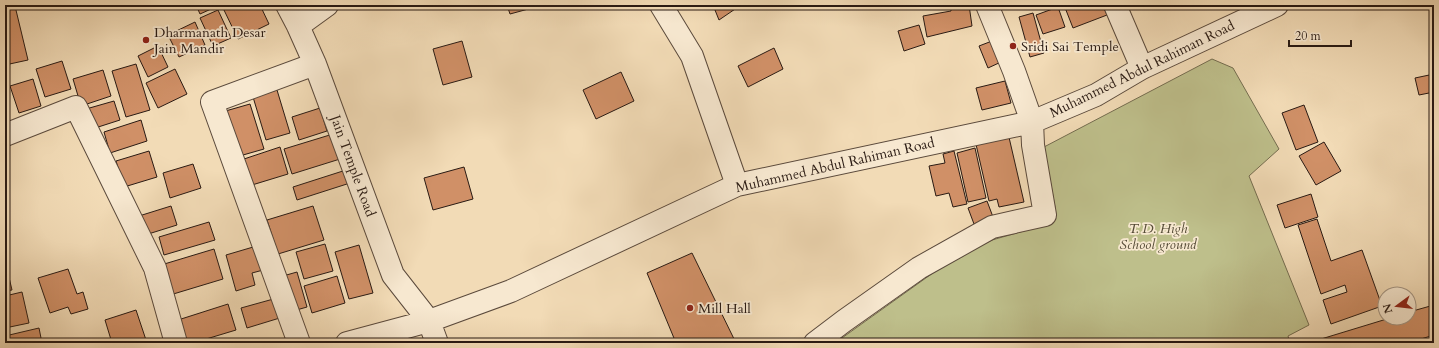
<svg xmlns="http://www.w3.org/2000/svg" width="1439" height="348" viewBox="0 0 1439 348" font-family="Cardo,serif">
<rect width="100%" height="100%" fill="#f2dbb6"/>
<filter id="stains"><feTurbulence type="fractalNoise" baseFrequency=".005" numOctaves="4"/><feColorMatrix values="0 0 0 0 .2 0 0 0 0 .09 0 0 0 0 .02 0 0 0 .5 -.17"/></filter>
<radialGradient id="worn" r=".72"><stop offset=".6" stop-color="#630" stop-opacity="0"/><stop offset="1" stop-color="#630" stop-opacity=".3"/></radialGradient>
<path fill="#bebf8b" stroke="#746c4f" d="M1212,59L1233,68L1279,149L1249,176L1309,325L1288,336L1290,343H835L951,260L992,240L1052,223L1055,207L1044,147Z"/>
<path fill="#d09067" stroke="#291a13" d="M196,5H220L200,14Z
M229,5H260L269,24L238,39L223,8Z
M507,5H543L510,14Z
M713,5H741L719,20Z
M951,5H969L972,26L927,37L923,16L951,11Z
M1064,5H1103L1107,15L1073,28Z
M15,6L28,60L5,65V8Z
M1058,7L1065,27L1043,34L1036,15Z
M218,10L231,38L213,46L200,18Z
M1033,13L1044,53L1030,57L1019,17Z
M195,22L205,45L179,57L168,35Z
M919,25L925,44L904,51L898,31Z
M462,41L472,77L443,85L433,49Z
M992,41L1001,62L988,68L979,46Z
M158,46L168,67L148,77L138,56Z
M774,48L783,69L748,87L738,66Z
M62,61L71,89L45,97L36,69Z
M136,64L150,110L126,117L112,71Z
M175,69L187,94L158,108L146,83Z
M103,70L111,96L81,106L73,79Z
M621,72L634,101L596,119L583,90Z
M1434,74V92L1419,95L1415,78Z
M33,79L41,106L19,113L10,86Z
M1005,81L1011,103L982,110L976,88Z
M277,90L290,133L266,140L253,97Z
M114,101L120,120L92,129L86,109Z
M250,104L264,149L236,157L222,112Z
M1304,105L1318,142L1296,150L1282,113Z
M320,108L327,131L299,140L292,117Z
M141,120L147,141L110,153L104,132Z
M1008,133L1024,202L999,207L997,199L989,201L975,140Z
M333,134L340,159L292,174L284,149Z
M1324,142L1341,171L1316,185L1299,156Z
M280,147L288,174L252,185L244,159Z
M975,148L986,198L968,202L957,153Z
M149,151L157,177L124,187L116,161Z
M954,151L967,204L953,207L949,193L936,196L929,166L945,163L943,154Z
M193,164L201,188L170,198L163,173Z
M464,167L473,199L433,210L424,178Z
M346,170L350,183L297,200L293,187Z
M1311,194L1318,217L1285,228L1277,205Z
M987,201L993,217L974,224L968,208Z
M171,206L177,225L145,235L139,216Z
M313,206L324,240L278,254L267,220Z
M1317,219L1331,261L1362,250L1382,306L1331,324L1323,300L1347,292L1345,285L1321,294L1298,225Z
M209,222L215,240L164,255L159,237Z
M325,244L333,271L304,279L296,252Z
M260,245L267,269L252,273L255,285L236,291L226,255Z
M359,245L373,293L349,299L335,252Z
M214,249L223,279L170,295L161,265Z
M692,253L736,343H676L647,273Z
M5,269H7L12,290L5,291Z
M68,269L77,294L83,292L88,309L71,314L68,307L50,313L38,278Z
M297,272L307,307L293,311L283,276Z
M337,276L345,303L312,313L304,286Z
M22,292L29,323L5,328V296Z
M277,298L283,317L247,328L241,308Z
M228,304L236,330L193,343H185L178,320Z
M1434,305V335L1408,343H1308L1390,318H1409V312Z
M136,310L147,343H122L121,342L112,343L105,320Z
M39,328L42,343H5V336Z"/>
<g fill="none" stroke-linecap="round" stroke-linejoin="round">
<g stroke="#5b4a3c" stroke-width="24">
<path id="minor" d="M287,5L298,26L315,64L393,275L429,321L437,343
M661,5L692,56L737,185
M1115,5L1142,68
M298,26L327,5
M5,135L76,107L155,268L176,343
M299,343L212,102L315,64
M347,343L429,321L511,291L737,185L1032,122L1096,95L1142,68L1277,5
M815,343L844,321L919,268L992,227L1045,215L1033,145L1032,122L1014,71L987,5"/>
</g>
<use href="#minor" stroke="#f7e8d0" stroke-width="22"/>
</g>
<g fill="#8f2418" stroke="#f7e8d0" stroke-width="1.5">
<circle cx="146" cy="40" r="4"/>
<circle cx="1013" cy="46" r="4"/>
<circle cx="690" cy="308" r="4"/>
</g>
<g text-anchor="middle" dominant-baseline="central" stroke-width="3.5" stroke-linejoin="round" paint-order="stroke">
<g font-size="14" fill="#291a13" stroke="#f7e8d0" text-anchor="start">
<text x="154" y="32">Dharmanath Desar<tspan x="154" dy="16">Jain Mandir</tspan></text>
<text x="1021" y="46">Sridi Sai Temple</text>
<text x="698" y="308">Mill Hall</text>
</g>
<g font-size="14" fill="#291a13" stroke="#f7e8d0">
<text transform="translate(1142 69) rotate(-26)">Muhammed Abdul Rahiman Road</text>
<text transform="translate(835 165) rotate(-13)">Muhammed Abdul Rahiman Road</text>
<text transform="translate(353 166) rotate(70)">Jain Temple Road</text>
</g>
<g font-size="14" font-style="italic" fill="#564c37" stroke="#f7e8d0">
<text x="1158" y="228">T. D. High<tspan x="1158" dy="16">School ground</tspan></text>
</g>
</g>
<rect width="1439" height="348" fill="none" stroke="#f2dbb6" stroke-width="20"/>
<rect x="6" y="6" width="1427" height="336" fill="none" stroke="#291a13" stroke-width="2"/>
<rect x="10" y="10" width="1419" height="328" fill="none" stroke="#291a13"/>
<g transform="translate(1397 306) rotate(255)"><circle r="19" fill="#f7e8d0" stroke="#a59684"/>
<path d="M0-3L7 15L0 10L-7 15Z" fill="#8f2418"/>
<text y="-6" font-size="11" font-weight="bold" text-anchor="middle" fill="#291a13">N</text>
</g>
<path d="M1289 40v6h62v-6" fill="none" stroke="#291a13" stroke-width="2"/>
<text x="1295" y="40" font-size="12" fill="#291a13" stroke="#f7e8d0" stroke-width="3" paint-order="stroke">20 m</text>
<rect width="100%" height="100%" filter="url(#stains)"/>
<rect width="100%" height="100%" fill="url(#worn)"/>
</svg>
